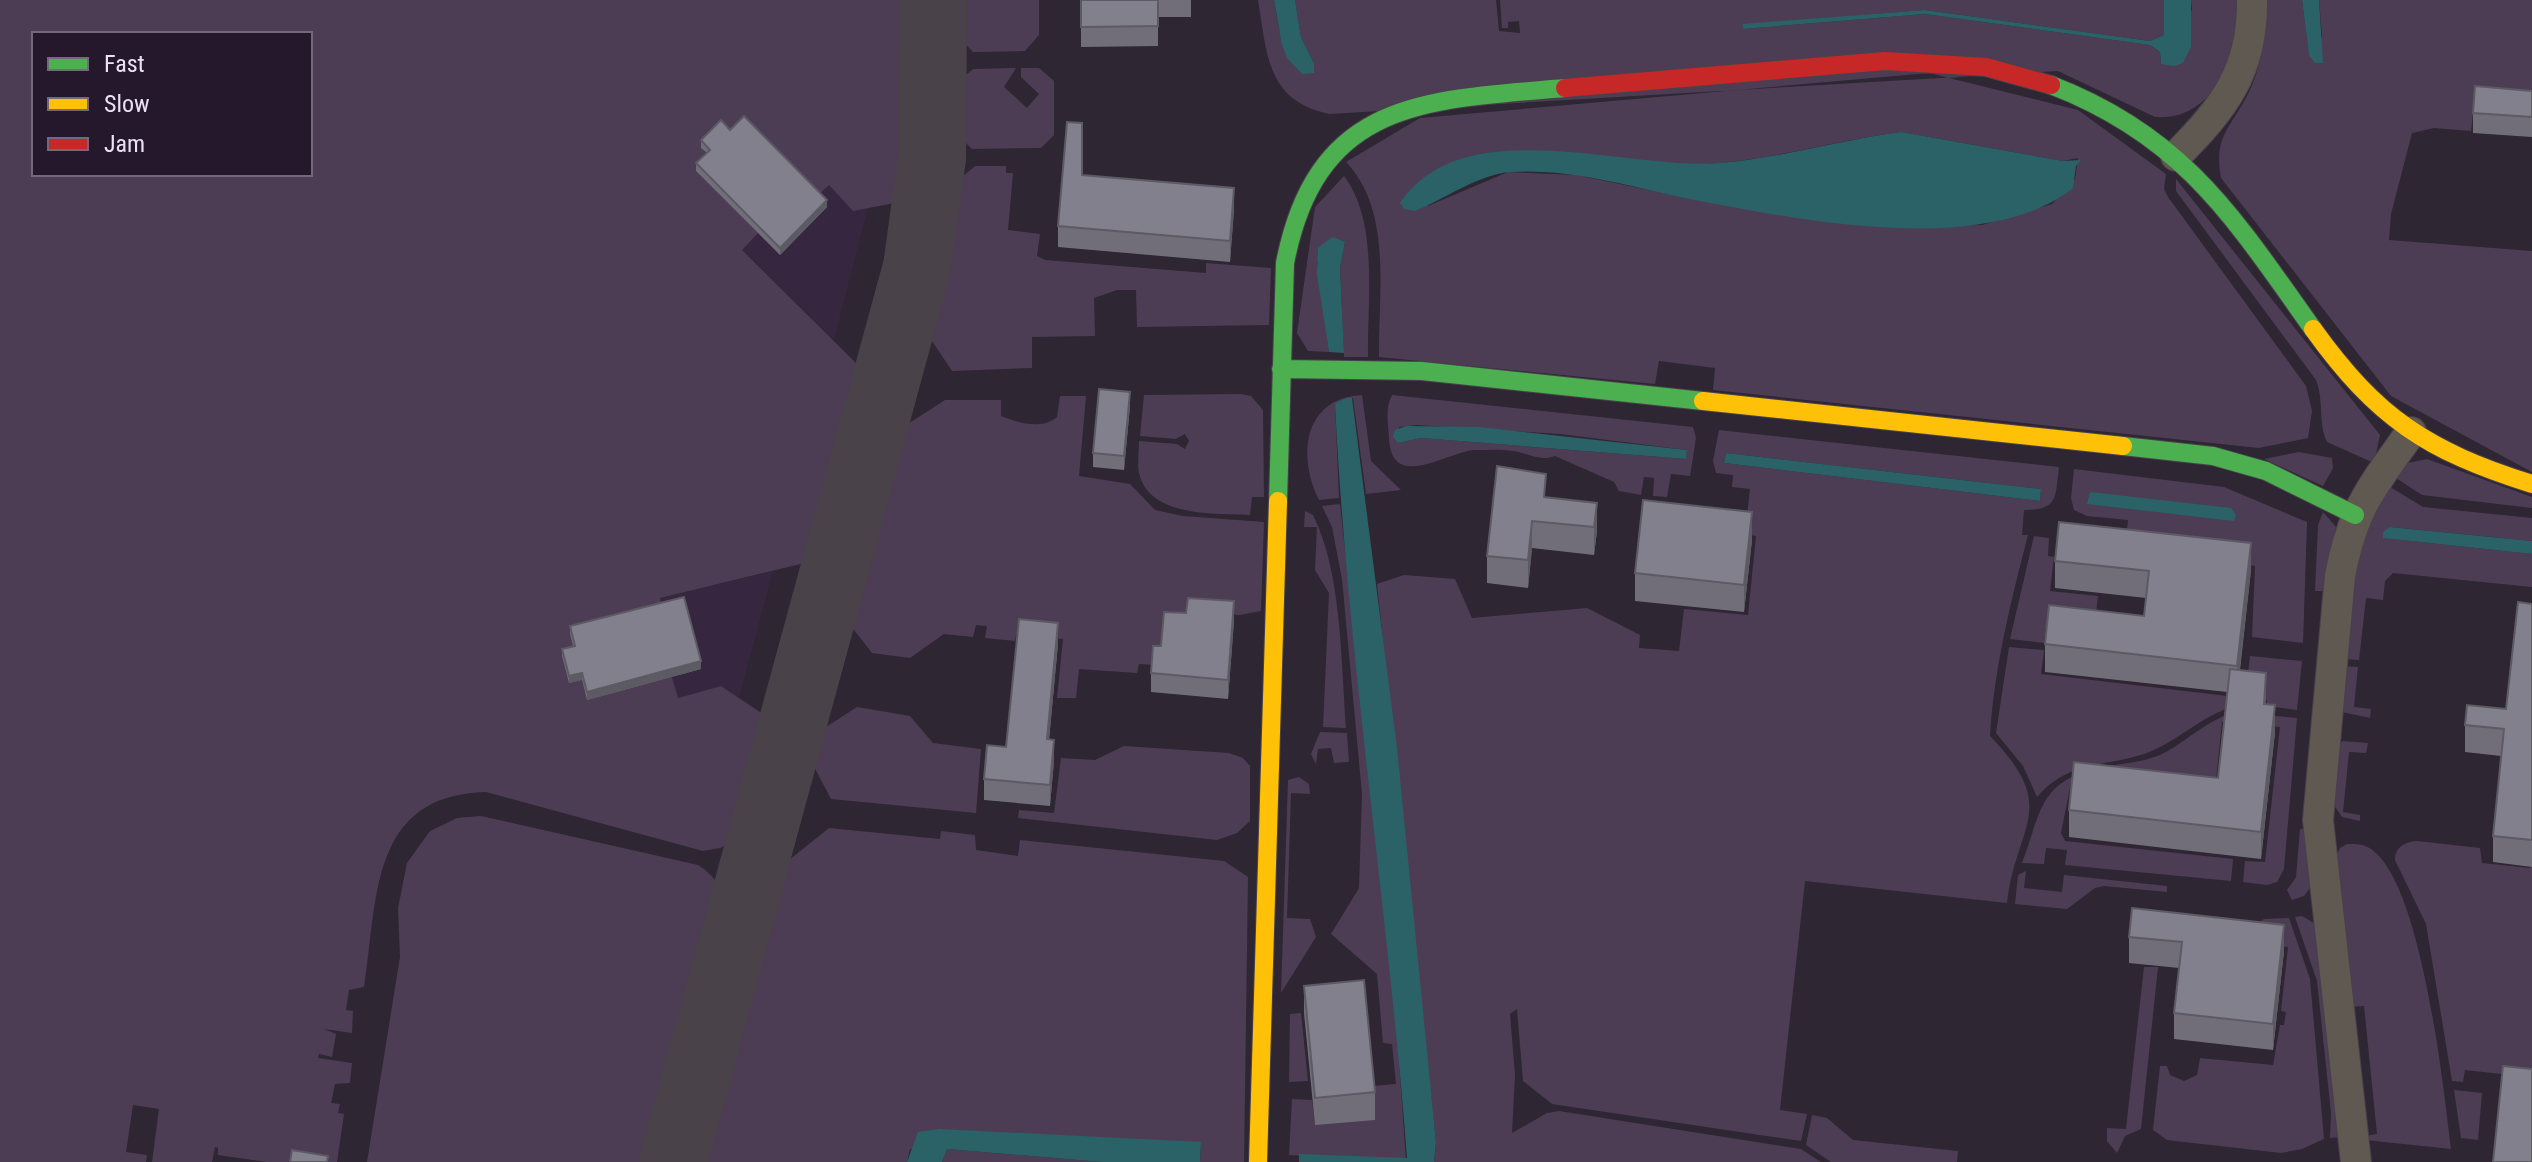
<svg xmlns="http://www.w3.org/2000/svg" width="2532" height="1162" viewBox="0 0 2532 1162" font-family="'Roboto Condensed',sans-serif">
<rect width="100%" height="100%" fill="#2e2632"/>
<path fill="#36263f" d="M828,184L853,210L868,208L834,340L742,249L758,233L780,254L827,208L817,196Z
M773,571L739,698L721,686L677,698L672,677L701,669L662,610L659,598Z"/>
<path fill="#4c3d55" fill-rule="evenodd" d="M0,0H909L905,201L853,211L829,185L817,196L701,147L710,157L696,171L758,233L742,250L865,372L813,561L660,598L662,610L570,634L575,653L569,683L582,680L587,699L672,677L678,698L721,686L769,718L735,840L720,848L703,851L486,792C369,795 378,899 364,987L349,990L346,1010L353,1011L352,1033L324,1029L336,1034L332,1057L319,1054L318,1058L352,1063L350,1083L335,1084L331,1103L340,1104L338,1113L344,1114L337,1162H266L218,1155V1148L215,1147L212,1162H152L159,1109L133,1105L126,1152L147,1155L146,1162H0ZM34,34H310V174H34Z
M958,0H1039V35L1025,51L973,52L958,36Z
M1258,0H1274C1279,29 1281,51 1302,74L1314,63L1301,37L1295,0H1496L1499,31L1520,33L1519,21L1508,22V28H1502L1500,0H2164V35L2150,41L1925,10L1742,25L1743,29L1925,14L2150,45L2160,52L2161,64L2192,10L2191,0H2238C2235,51 2219,121 2155,117L2058,71L1329,114C1266,101 1267,53 1258,0Z
M2265,0H2302L2309,54L2322,36L2319,0H2532V109L2474,104L2471,131L2434,128L2412,133L2391,214L2389,240L2532,251V472L2391,396L2221,178C2213,135 2232,127 2249,92C2263,63 2265,32 2265,0Z
M1016,68L1004,87L1027,108L1039,94L1021,77V68H1039L1054,81V135L1041,148L972,149L958,135V82L973,69Z
M1929,73L2078,110L2166,174L2164,189L2168,197L2306,386L2312,411L2308,438L2259,448L1713,390L1715,368L1659,361L1655,384L1379,357C1378,294 1393,211 1346,162L1420,118ZM1901,132L2063,161L2078,158L2075,179L2052,204L1982,225L1939,226L1692,199L1576,175L1508,172L1428,206L1443,167C1537,131 1624,172 1721,163C1781,157 1840,140 1901,132Z
M975,166H1006V173H1013L1008,230L1040,234L1037,256L1045,260L1206,273V263L1271,268L1269,325L1137,327L1136,290H1117L1094,298L1095,336L1032,337V368L952,371L926,332L945,254L955,183Z
M1344,176C1379,222 1367,301 1368,357H1344L1340,268L1345,242L1317,262L1329,352L1308,351L1297,333L1315,207Z
M2176,179L2380,435L2374,463L2327,442C2318,424 2324,400 2316,380L2176,191Z
M1241,394L1251,396L1263,410L1264,497H1252L1250,515C1216,513 1149,518 1139,473C1137,464 1139,451 1139,441L1177,444L1185,449L1189,441L1185,434L1176,439L1140,436L1144,395Z
M1362,395L1371,461L1401,490L1366,494L1353,398L1335,403L1339,498L1319,500C1297,457 1303,398 1362,395Z
M1392,395L1693,427L1696,438L1690,476L1671,474L1667,497L1653,496L1654,478L1644,477L1641,495L1619,491L1614,482L1555,456C1539,462 1528,453 1513,451C1501,449 1487,450 1475,450C1449,451 1391,493 1389,438C1388,423 1385,408 1392,395ZM1416,425L1560,434L1687,450L1686,459L1421,438L1398,443L1399,427Z
M1060,396H1086L1079,476L1130,484L1155,510L1183,516L1264,522L1261,611L1240,615L1185,613L1183,629L1163,627L1160,651L1172,666L1139,664L1137,673L1079,669L1076,698H1057L1063,639L1016,635L1015,641L985,638L987,626L976,625L973,637L944,634L910,658L872,653L847,621L900,429L945,400H1001V416C1019,423 1041,430 1057,417Z
M1719,430L2059,467C2055,497 2059,510 2024,510L2022,535H2028C2011,601 1994,668 1990,736C2061,809 2016,824 2007,903L1805,881L1780,1110L1807,1114L1801,1141L1552,1104L1523,1081L1517,1009L1510,1014L1515,1075L1512,1133L1547,1113L1559,1111L1801,1149L1821,1162H1434L1436,1142L1377,584L1404,575L1455,579L1472,618L1587,608L1640,635L1639,648L1679,651L1684,609L1748,615L1756,536L1745,534L1750,489L1732,487L1733,475L1716,473L1713,461ZM1726,453L2041,489L2040,501L1724,463Z
M2299,452L2332,458L2333,468L2323,486L2264,459Z
M2427,459L2532,497V508L2422,495L2393,476L2408,463Z
M2074,469L2224,487L2307,522L2303,643L2252,637L2255,566L2125,551L2128,520L2087,516L2074,510L2071,498Z
M2387,485L2423,507L2532,518V541L2390,527L2384,538L2532,554V587L2393,573L2385,581L2383,600L2366,598L2359,660L2344,659L2357,553Z
M1340,504L1395,1005L1406,1161L1289,1155L1292,1099L1312,1100L1315,1125L1372,1086L1396,1084L1392,1044L1383,1043L1377,974L1331,934L1359,888L1362,794L1342,579L1332,527L1322,506Z
M1305,511L1313,515C1342,573 1341,663 1346,728L1323,727L1329,593L1315,570L1317,527H1304Z
M2323,512L2336,527L2325,591H2315L2318,525Z
M2034,536L2049,538L2048,556L2054,557L2050,591L2098,596L2094,631L2046,626L2044,643L2010,639Z
M2009,647L2044,650L2041,674L2236,697L2235,706C2206,714 2186,734 2160,747C2116,770 2073,755 2037,797L2023,766L1996,733Z
M2250,656L2302,661L2297,710L2267,706V700L2245,697Z
M2343,666L2358,667L2354,707L2371,709L2370,718L2342,712Z
M857,707L910,716L933,743L981,749L976,813L831,799L810,759L815,734Z
M2237,712L2246,723L2222,722L2214,800L2071,783L2061,833L2065,841L2233,859L2231,881L2065,865L2067,850L2046,848L2044,864L2022,863C2043,806 2040,779 2108,766C2126,763 2145,762 2162,754C2188,741 2207,719 2237,712Z
M2266,715L2297,718L2284,869L2277,882L2267,885L2243,882L2245,861L2265,862L2280,727L2272,726Z
M1320,732L1347,733L1349,762L1334,763L1331,748L1318,749L1316,764L1311,754Z
M2343,741L2368,743L2366,753L2349,752L2343,812L2360,815V821L2342,817L2333,804L2338,745Z
M1124,746L1229,753L1243,758L1250,766V821L1237,833L1217,840L1018,818L1019,810L1054,813L1061,758L1095,760Z
M1299,777L1309,784L1310,794L1291,793L1287,918L1310,919L1316,937L1281,993L1288,780Z
M481,816L698,865C715,876 723,887 720,907L650,1162H367L400,957L398,908L407,863L430,831L457,818Z
M829,828L940,839L941,831L975,835L976,850L1018,856L1020,840L1224,861L1248,877L1244,1162H1200L1201,1142L910,1149L907,1162H698L779,868Z
M2300,829H2308L2313,884L2304,896L2292,900L2287,890L2296,877Z
M2417,841L2480,848L2482,863L2530,868L2532,861V1072L2528,1077L2465,1070L2463,1082L2452,1081L2426,924L2395,860C2395,847 2405,842 2417,841Z
M2347,844C2352,844 2360,844 2365,846C2421,867 2444,1093 2451,1149L2365,1140L2364,1136L2377,1134L2364,1006L2351,1007L2334,860L2340,848Z
M2026,871L2024,888L2062,892L2064,875L2167,886V892L2104,886L2095,888L2067,909L2015,904L2018,875Z
M2302,916L2317,925L2341,1137L2330,1138L2331,1113L2317,981L2295,917Z
M2289,918L2310,979L2324,1139L2302,1149L2281,1153L2167,1140L2153,1130L2160,1066H2167L2170,1075L2184,1081L2197,1075L2200,1058L2273,1065L2280,1025H2284L2286,1012L2281,1011L2288,947L2237,941L2264,919Z
M2144,967H2158L2141,1129L2125,1136L2117,1153L2107,1141V1128L2126,1129Z
M1301,1013L1308,1081L1289,1082L1290,1014Z
M2454,1090L2482,1093L2478,1140L2461,1138Z
M1812,1115L1827,1118L1853,1140L1958,1151L1957,1162H1831L1806,1145Z
M947,1149L1102,1162H942Z"/>
<path fill="#2a6268" d="M1274,0H1295L1301,37L1314,63V73L1302,74L1287,58L1282,45Z
M2164,0H2191V47L2183,63L2174,66L2161,64L2160,52L2150,45L1925,14L1743,29L1742,24L1925,10L2150,41L2164,35Z
M2302,0H2319L2323,63H2315L2309,55Z
M1901,132L2063,161L2081,160L2076,166L2073,188C1984,259 1795,219 1690,199C1631,187 1571,168 1510,172C1477,175 1445,199 1415,211L1404,209L1400,203C1463,109 1627,171 1720,163C1781,158 1840,140 1901,132Z
M1332,237L1345,242L1340,268L1344,353L1329,352L1317,274L1318,248Z
M1347,398H1352L1397,748L1436,1142L1434,1162H1299V1154L1407,1158C1388,906 1347,655 1335,403Z
M1406,426L1479,427L1687,450L1686,459L1421,438L1398,443L1393,437L1395,430Z
M1726,453L2041,489L2040,501L1724,463Z
M2090,492L2231,508L2236,515L2234,521L2087,504Z
M2390,527L2532,541V554L2383,538V532Z
M940,1129L1201,1142L1200,1162H1102L947,1149L942,1162H907L918,1132Z"/>
<g fill="none" stroke-linecap="round" stroke-linejoin="round">
<path stroke="#494248" stroke-width="68" d="M673,1162L917,267L932,158L933,0"/>
<g stroke="#48414c" stroke-width="32">
<path id="street" d="M2176,156C2224,108 2253,71 2252,0
M2356,1162L2318,820L2340,576C2353,507 2372,487 2411,432"/>
</g>
<g stroke="#48414c" stroke-width="20">
<path id="fast" d="M2051,85C2184,136 2234,218 2313,329
M1281,369L1422,371L1703,401
M2123,446L2213,456L2266,471L2355,515
M1278,501L1285,263C1317,99 1425,100 1565,88"/>
</g>
<g stroke="#48414c" stroke-width="20">
<path id="slow" d="M2313,329C2377,418 2427,451 2532,484
M1703,401L2123,446
M1258,1162L1278,501"/>
</g>
<g stroke="#48414c" stroke-width="20">
<path id="jam" d="M1565,88L1885,61L1986,67L2051,85"/>
</g>
<use href="#street" stroke="#605952" stroke-width="30"/>
<use href="#fast" stroke="#4caf50" stroke-width="18"/>
<use href="#slow" stroke="#ffc107" stroke-width="18"/>
<use href="#jam" stroke="#c62828" stroke-width="18"/>
</g>
<path fill="#716e7a" d="M1081,0H1191V17H1158V46L1081,47Z
M2532,91V137L2473,133V113Z
M730,130L827,207L780,255L696,171V163L707,153L701,148V140Z
M1234,209L1230,262L1058,247V226Z
M1130,406L1124,470L1093,467V453Z
M1546,498L1597,503V531L1594,555L1532,548L1528,588L1487,583V556Z
M1752,540L1744,612L1635,601V573Z
M2055,561L2251,570L2240,670L2266,704L2275,732L2261,859L2069,837V810L2218,778L2227,692L2045,672V644L2144,616L2146,598L2055,588Z
M2532,604V867L2493,862V836L2501,756L2465,752V725L2506,709Z
M1234,621L1228,699L1151,692V673L1161,646Z
M570,626L701,669L587,700L582,680L569,683L562,656V649L573,646L570,634Z
M1058,644L1049,740L1054,761L1050,806L984,800V779L1006,747Z
M2129,937L2284,951L2273,1050L2174,1039V1013L2179,968L2129,963Z
M1304,986L1375,1092V1120L1315,1125L1304,1013Z"/>
<path fill="#5c5a63" d="M1234,188V209L1230,262V241Z
M827,200V207L780,255V248Z
M1130,392V406L1124,470V456Z
M1597,503V531L1594,555V527Z
M1752,512V540L1744,612V585Z
M1532,521V548L1528,588V560Z
M2251,543V570L2237,693V666Z
M1234,601V621L1228,699V680Z
M1058,623V644L1047,760V739Z
M701,661V669L587,700V692Z
M582,673V680L569,683V676Z
M2266,673V700L2264,731V704Z
M2275,705V732L2261,859V832Z
M1054,740V761L1050,806V785Z
M2284,925V951L2273,1050V1024Z"/>
<path fill="#83808e" stroke="#5c5a63" stroke-width="2" d="M1081,0H1158V26L1081,27Z
M2475,86L2532,91V117L2473,113Z
M744,116L827,200L780,248L696,163L710,150L701,140L721,120L730,130Z
M1067,122L1082,123V175L1234,188L1230,241L1058,226Z
M1099,389L1130,392L1124,456L1093,453Z
M1497,466L1546,474L1544,497L1597,503L1594,527L1532,521L1528,560L1487,556Z
M1643,500L1752,512L1744,585L1635,573Z
M2059,522L2251,543L2237,666L2045,644L2049,605L2144,616L2149,571L2055,561Z
M684,597L701,661L587,692L582,673L569,676L562,649L575,646L570,626Z
M1188,598L1234,601L1228,680L1151,673L1153,646H1161L1164,612L1186,613Z
M2518,602L2532,604V840L2493,836L2504,729L2465,725L2467,705L2506,709Z
M1019,619L1058,623L1047,739L1054,740L1050,785L984,779L987,745L1006,747Z
M2230,669L2266,673L2264,704L2275,705L2261,832L2069,810L2074,762L2218,778Z
M2132,908L2284,925L2273,1024L2174,1013L2182,942L2129,937Z
M1364,980L1375,1092L1315,1098L1304,986Z
M2503,1066L2532,1069V1162H2493Z
M292,1150L328,1156L327,1162H290Z"/>
<rect x="32" y="32" width="280" height="144" fill="#25182d" stroke="#74697b" stroke-width="2"/>
<rect x="48" y="58" width="40" height="12" fill="#4caf50" stroke="#74697b" stroke-width="2"/>
<text x="104" y="72" font-size="24" fill="#ebe2f1">Fast</text>
<rect x="48" y="98" width="40" height="12" fill="#ffc107" stroke="#74697b" stroke-width="2"/>
<text x="104" y="112" font-size="24" fill="#ebe2f1">Slow</text>
<rect x="48" y="138" width="40" height="12" fill="#c62828" stroke="#74697b" stroke-width="2"/>
<text x="104" y="152" font-size="24" fill="#ebe2f1">Jam</text>
</svg>
